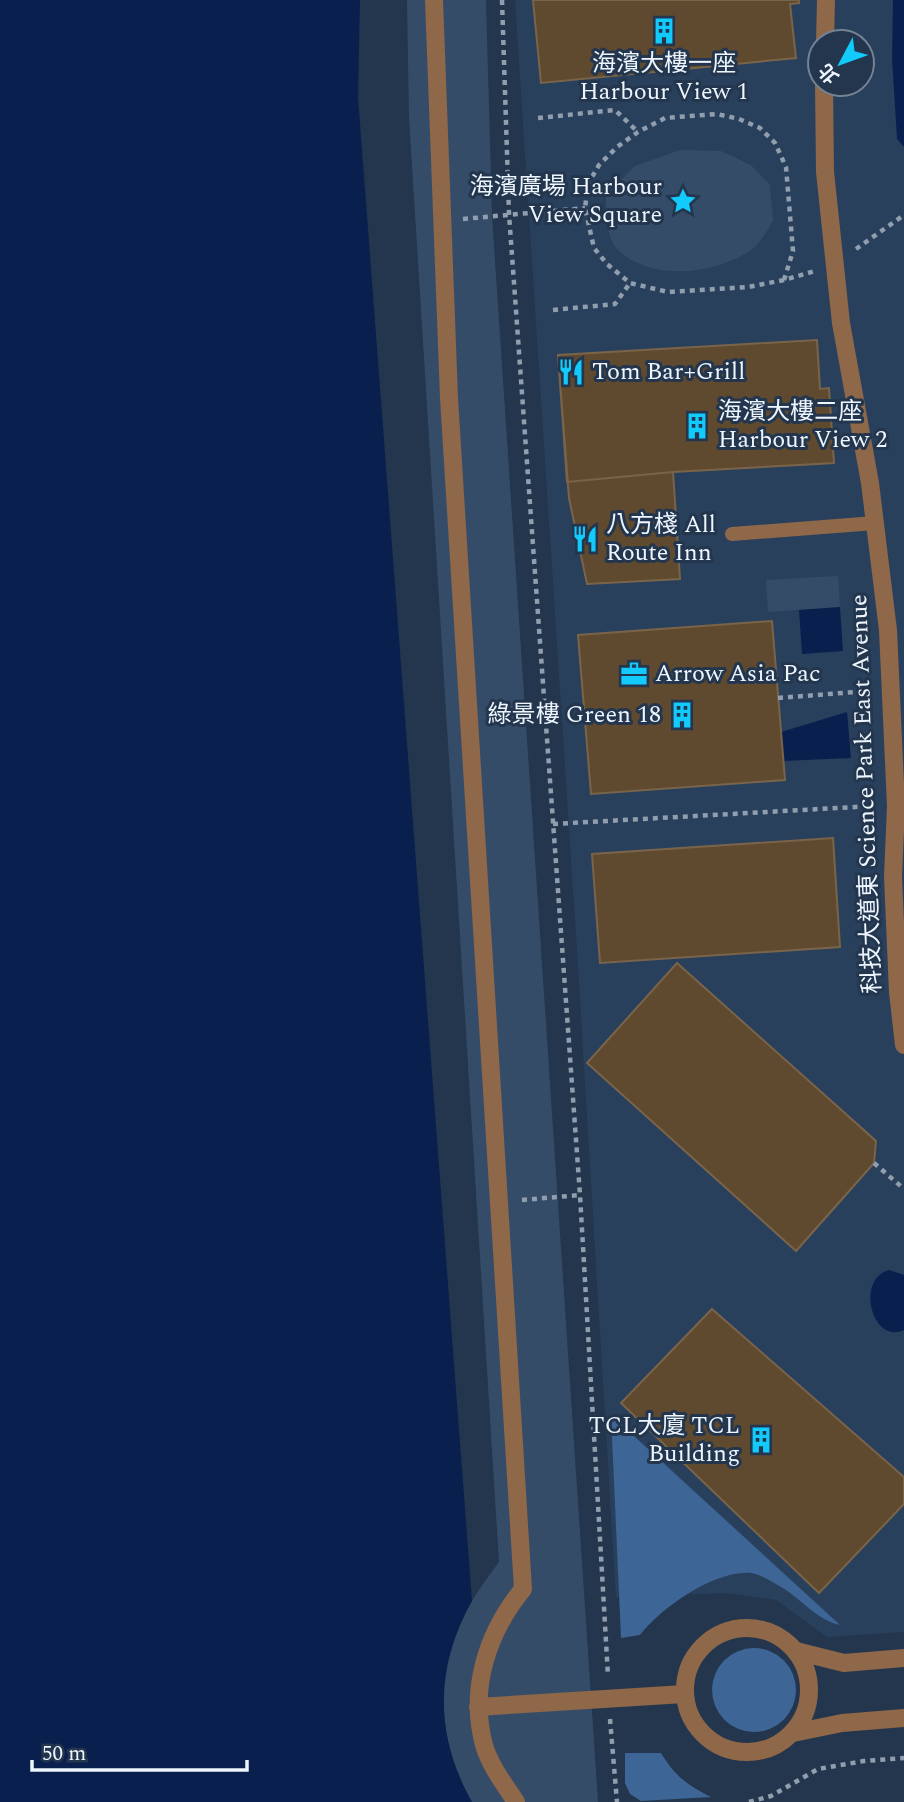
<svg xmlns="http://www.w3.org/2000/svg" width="904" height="1802" viewBox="0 0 904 1802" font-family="Spectral,'Noto Sans TC',serif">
<rect width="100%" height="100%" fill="#23364d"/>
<path fill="#29405d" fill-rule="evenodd" d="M515,0H904V1632L827,1637L776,1600L726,1593L616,1597L578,966ZM820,42H862V84H820Z"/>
<path fill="#354c69" d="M407,0H486L492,216L598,1802H472C441,1748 432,1679 461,1621C471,1600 485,1581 499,1562L409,117Z
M680,150L721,151L751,165L770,185L773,221C767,230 760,244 751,250C716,274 653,282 619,251C605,237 606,213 606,195L635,166Z
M838,576L840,607L768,612L766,580Z"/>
<path fill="#3d6596" d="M611,1415L840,1625C815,1619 802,1599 781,1587C773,1582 760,1574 751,1573C715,1570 662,1607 640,1635L621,1638Z
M712 1690a42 42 0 1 1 84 0a42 42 0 1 1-84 0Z
M625,1753H661C675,1776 687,1785 711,1797L641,1801L630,1794L625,1783Z"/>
<path fill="#09204f" d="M0,0H360L358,97L472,1601C435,1667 434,1735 472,1802H0Z
M893,0H904V147L897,139L892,59Z
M840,607L843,651L802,654L799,610Z
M847,712L851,758L783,761L781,732Z
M889,1270L904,1275V1330C872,1345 855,1279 889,1270Z"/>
<path fill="#5f4a30" stroke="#7a6449" stroke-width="2" d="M533,0H799V3L790,4L796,58L541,83Z
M533,0H799V3L790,4L796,58L541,83Z
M817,340L820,389L829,388L834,463L673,472L680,579L587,584L569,498L558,355Z
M817,340L820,389L829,388L834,463L673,472L567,482L558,355Z
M772,621L785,780L591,794L578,635Z
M833,838L840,947L600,963L592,854Z
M677,963L876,1141L874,1163L796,1251L587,1063Z
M712,1309L904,1477V1504L819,1593L621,1403Z"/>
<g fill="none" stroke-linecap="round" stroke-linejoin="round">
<path stroke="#919eae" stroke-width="4.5" stroke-dasharray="5 5" stroke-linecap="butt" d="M502,0L509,214L580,1195L608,1676
M538,118L615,110L638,132
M463,219L585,208
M856,249L904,215
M784,280L793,251L786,167L775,143L760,128L739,119L717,114L665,118L638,132L617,147L599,165L588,184L585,208L594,248L607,264L630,283L668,292L748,287L784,280L815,271
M553,310L615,304L630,283
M778,698L855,692
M553,824L873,806
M874,1163L904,1189
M522,1200L580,1195
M610,1719L617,1802
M749,1802L771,1796L818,1769L864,1761L904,1758"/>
<path stroke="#8f6749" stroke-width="14" d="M732,534L875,523"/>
<path stroke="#8f6749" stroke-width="18" d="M434,0L449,398L523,1589C487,1633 469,1689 484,1745C490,1766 505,1785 516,1802
M478,1707L684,1694"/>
<path stroke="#8f6749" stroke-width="18" d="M825,42L826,0
M824,84L825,172L841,323L870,483L888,630L896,806L893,877L898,992L904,1045
M685 1690a62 62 0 1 1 124 0a62 62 0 1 1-124 0Z
M796,1651L844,1663L904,1658
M793,1733L842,1723L904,1718"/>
</g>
<defs>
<g id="building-bare" transform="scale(2.1)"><path d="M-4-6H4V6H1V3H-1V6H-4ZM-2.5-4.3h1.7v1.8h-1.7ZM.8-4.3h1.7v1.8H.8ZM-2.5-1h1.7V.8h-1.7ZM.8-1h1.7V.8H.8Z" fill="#12cafb" stroke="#23364d" stroke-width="2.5" paint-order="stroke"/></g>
<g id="sight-bare" transform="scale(2.1)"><path d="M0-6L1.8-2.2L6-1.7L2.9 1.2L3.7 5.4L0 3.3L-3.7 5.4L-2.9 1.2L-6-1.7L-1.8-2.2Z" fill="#12cafb" stroke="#23364d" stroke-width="2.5" paint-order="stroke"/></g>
<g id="restaurant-bare" transform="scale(2.1)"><path d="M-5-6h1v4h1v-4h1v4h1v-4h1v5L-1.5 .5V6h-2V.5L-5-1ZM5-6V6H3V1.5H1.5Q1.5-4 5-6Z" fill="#12cafb" stroke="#23364d" stroke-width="2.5" paint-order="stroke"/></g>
<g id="office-bare" transform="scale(2.1)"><path d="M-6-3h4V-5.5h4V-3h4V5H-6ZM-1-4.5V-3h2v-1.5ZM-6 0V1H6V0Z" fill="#12cafb" stroke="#23364d" stroke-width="2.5" paint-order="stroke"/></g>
</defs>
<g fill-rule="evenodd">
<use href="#building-bare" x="664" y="31"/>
<use href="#sight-bare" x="683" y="201"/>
<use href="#restaurant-bare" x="571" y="372"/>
<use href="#building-bare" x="697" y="426"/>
<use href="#restaurant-bare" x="585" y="539"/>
<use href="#office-bare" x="634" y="674"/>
<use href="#building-bare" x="682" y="715"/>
<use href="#building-bare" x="761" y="1440"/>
</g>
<g text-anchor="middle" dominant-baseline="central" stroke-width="6" stroke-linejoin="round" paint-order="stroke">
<g font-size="24" fill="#edf5fe" stroke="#23364d" text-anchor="start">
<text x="664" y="64" text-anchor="middle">海濱大樓一座<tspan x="664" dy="28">Harbour View 1</tspan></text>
<text x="662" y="187" text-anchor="end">海濱廣場 Harbour<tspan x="662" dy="28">View Square</tspan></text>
<text x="592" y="372">Tom Bar+Grill</text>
<text x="718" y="412">海濱大樓二座<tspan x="718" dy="28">Harbour View 2</tspan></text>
<text x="606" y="525">八方棧 All<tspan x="606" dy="28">Route Inn</tspan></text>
<text x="655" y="674">Arrow Asia Pac</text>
<text x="661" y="715" text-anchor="end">綠景樓 Green 18</text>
<text x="740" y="1426" text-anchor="end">TCL大廈 TCL<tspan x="740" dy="28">Building</tspan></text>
</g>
<g font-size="24" fill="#edf5fe" stroke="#23364d">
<text transform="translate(866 794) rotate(-92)">科技大道東 Science Park East Avenue</text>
</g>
</g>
<g transform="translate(841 63) rotate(229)"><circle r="33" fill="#23364d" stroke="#748294" stroke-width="2"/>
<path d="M0-5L12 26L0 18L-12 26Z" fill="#12cafb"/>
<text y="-10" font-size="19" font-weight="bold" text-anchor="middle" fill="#edf5fe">北</text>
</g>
<path d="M32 1760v10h215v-10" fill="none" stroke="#edf5fe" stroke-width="3.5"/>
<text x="42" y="1760" font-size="21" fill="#edf5fe" stroke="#23364d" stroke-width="5" paint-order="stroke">50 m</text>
</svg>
